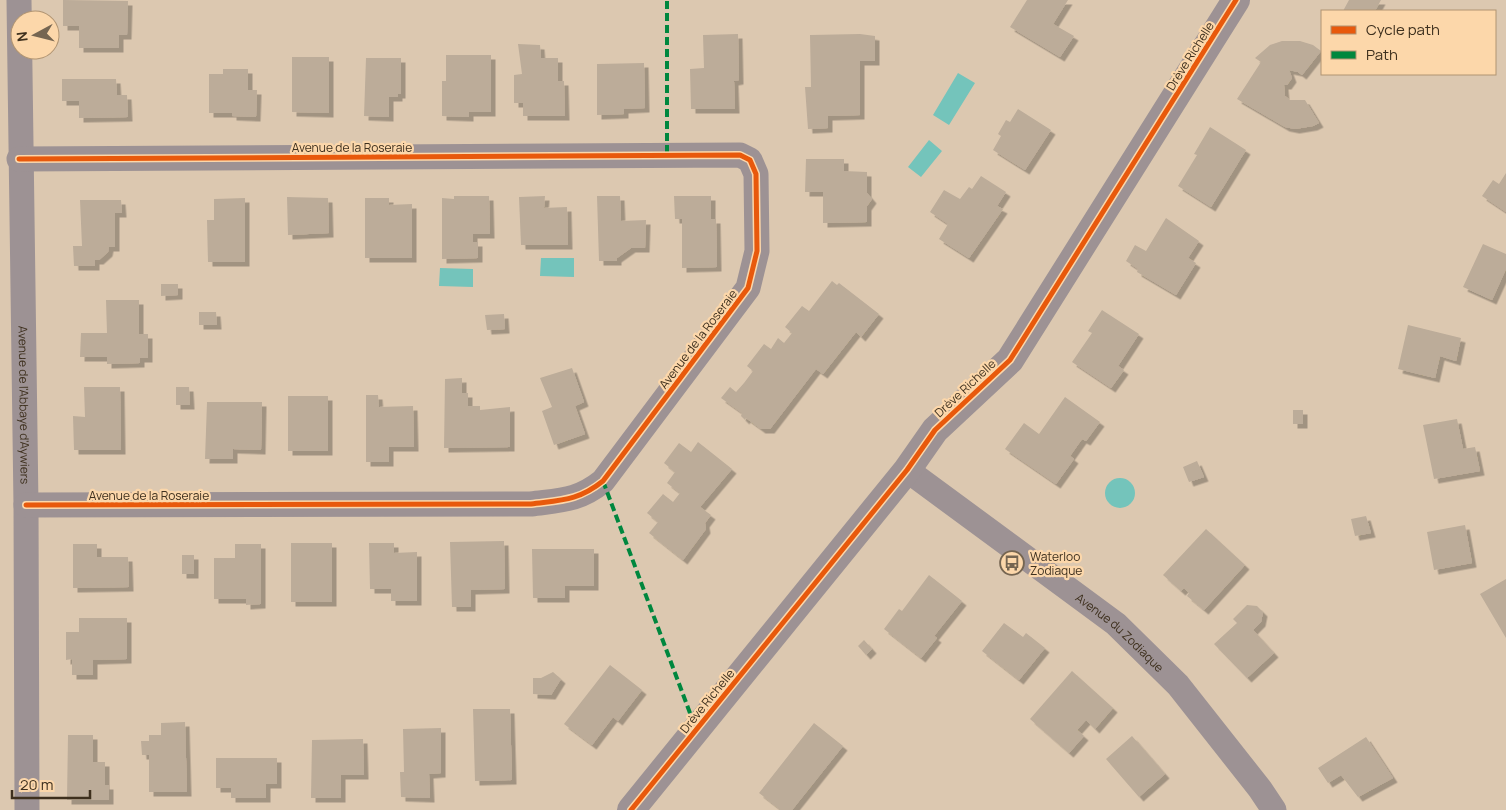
<svg xmlns="http://www.w3.org/2000/svg" width="1506" height="810" viewBox="0 0 1506 810" font-family="Manrope,sans-serif">
<defs>
<filter id="shadow"><feDropShadow dx="4.5" dy="4.5" stdDeviation="0" flood-color="#0004"/></filter>
</defs>
<rect width="100%" height="100%" fill="#dcc8b0"/>
<path fill="#74c4bb" d="M958,73L975,83L949,125L933,115Z
M929,140L942,151L921,177L908,167Z
M541,258H574V277L540,276Z
M440,268L473,269V287L439,286Z
M1105 493a15 15 0 1 1 30 0a15 15 0 1 1-30 0Z"/>
<path fill="#bcac99" filter="url(#shadow)" d="M63,0L128,1L127,35H119V48H79V26H63Z
M1027,0H1068L1053,24L1074,36L1060,57L1010,27Z
M1349,0H1381L1375,11H1343Z
M738,34L739,80L734,81L735,109H691L690,69L704,68L703,35Z
M860,34L875,36V61H860V115L828,116V128L808,129L805,87H811L810,35Z
M1282,41H1300L1313,45L1321,51L1302,75L1298,72L1289,70L1292,78L1287,85H1284L1285,96L1290,100H1305L1319,123L1313,126L1295,129L1285,127L1237,99L1261,62L1255,58L1270,45Z
M518,44L540,45L541,58H558V81H564L565,116H523V103H514V75L522,74Z
M446,55H491V112H469V117L442,116V81H446Z
M292,57H329V113L292,112Z
M366,58H401V94H398V97H389V117L364,116Z
M644,63L645,108L624,109V114L597,115V64Z
M223,69H248V90H257L256,117L232,116V113H209V74H223Z
M62,79H116L117,95H127L128,117L79,118V101H62Z
M1018,109L1051,130L1025,170L993,150L1001,136L998,134L1006,120L1010,122Z
M1210,127L1246,150L1211,207L1178,186L1197,155L1194,154Z
M806,159H844V171L867,172V193L872,199L867,206V222L823,223V192H805Z
M1506,173V212L1482,196L1493,180L1499,184Z
M981,176L1006,192L997,206L1003,209L969,258L939,239L948,224L930,212L944,190L960,199L969,187L972,189Z
M454,196H489L490,234H473V242H478V258L442,259V198L454,199Z
M545,196L544,208L567,207L568,245H521L519,197Z
M597,196H620L621,221L646,220L645,248H631L617,258V261H599Z
M674,196H711V219H716L717,267L682,268V219H675Z
M287,197L328,198L329,233L288,235Z
M245,198V262H208L207,220H214V199Z
M365,198H389V205L412,204V258H365Z
M80,200H121L122,213H115V247H109L108,252L99,260H95V266H74L73,246H82Z
M1166,218L1199,241L1188,258L1196,263L1176,295L1137,272L1138,269L1126,261L1135,245L1146,251Z
M1483,244L1506,254V269L1492,300L1463,287Z
M832,281L837,285L839,283L879,314L861,337L856,332L823,374L816,369L770,429H761L746,418L745,420L741,416L742,413L721,398L730,387L736,392L744,383L753,371L747,366L764,344L771,349L778,338L784,343L792,333L785,327L802,306L809,311Z
M161,284H178V295L161,296Z
M106,300H139V334H148V358H140V363L107,364V357H80L81,333H107Z
M1102,310L1139,334L1118,366L1124,370L1111,388L1072,362L1092,333L1088,331Z
M199,312H216L217,325H199Z
M504,314L505,329L487,330L485,315Z
M1408,325L1461,338L1456,361L1440,356L1435,378L1398,369Z
M572,368L584,402L575,406L585,434L554,445L542,411L552,407L540,378Z
M462,378V393H468V406H480V410L510,407V447L444,448L445,379Z
M84,387H120L121,450H74L73,416L85,417Z
M176,387H189L190,405H176Z
M366,395H378L379,407L413,406L414,447H389V462H366Z
M288,396H328V451H288Z
M1065,397L1100,422L1086,441L1082,439L1070,456L1074,459L1056,484L1005,449L1024,423L1039,434Z
M207,402H262L261,450L233,449V459H205Z
M1293,410H1303V424H1293Z
M1457,419L1463,449L1475,447L1480,471L1434,479L1423,425Z
M698,442L732,469L700,507L711,515L705,523L706,529L683,560L649,533L658,522L647,513L663,494L673,502L680,493L667,483L675,472L664,463L679,443L691,452Z
M1197,461L1204,477L1189,482L1183,467Z
M1366,516L1371,533L1355,536L1351,519Z
M1465,525L1472,563L1434,570L1427,532Z
M1206,529L1245,565L1204,610L1187,596L1189,593L1184,588L1181,591L1163,575Z
M504,541L505,589L471,590V607H452L450,542Z
M291,543H332V602H291Z
M369,543H394V553L417,552V601H391V589H370Z
M73,544H97V557H128L129,587L73,588Z
M235,544H261V604L246,605V599H214V558H235Z
M532,549H594V586H565V598H533Z
M182,555H194V574H182Z
M929,575L962,601L934,636L937,638L921,658L884,629L899,609L902,611Z
M1506,579V638L1480,594Z
M1247,605L1257,606L1263,612L1261,622L1253,630L1274,653L1247,678L1214,644L1237,623L1233,619Z
M79,618H127V659L93,660V675H72V659L66,660V632H79Z
M1004,623L1023,637L1026,633L1045,648L1019,680L982,651Z
M864,640L872,649L866,655L858,646Z
M610,665L642,690L618,721L613,717L592,745L564,724Z
M1072,671L1113,708L1095,729L1086,720L1077,730L1084,736L1069,753L1030,719Z
M553,672L561,679L551,695L533,694V678H541Z
M473,709H510L512,780L475,781Z
M185,722L187,792H149V755H142L141,741H149V735H161V723Z
M814,723L843,746L792,810H781L759,793Z
M441,728V773L429,774L430,798L401,797L400,772H404L403,729Z
M68,735H93V762H105V785H109V800H67Z
M1132,736L1165,774L1139,797L1106,759Z
M1366,737L1393,778L1358,797L1341,775L1328,783L1318,768Z
M363,739L364,775H341V798H311L312,740Z
M216,758H277V784H266V798H231V788H216Z"/>
<g fill="none" stroke-linecap="round" stroke-linejoin="round">
<g stroke="#9d9294" stroke-width="25">
<path id="s1" d="M19,0L26,505L27,810"/>
<path d="M19,159L740,155L750,160L756,174L757,251L748,288L603,481C578,501 561,500 531,504L26,505"/>
<path id="s2" d="M907,470L1116,624L1178,685L1260,789L1274,810"/>
</g>
<path stroke="#9d9294" stroke-width="28" d="M631,810L907,470L935,430L1010,360L1236,0"/>
<path stroke="#00873e" stroke-width="4" stroke-dasharray="8 4" stroke-linecap="butt" d="M667,153V0
M603,481L696,729"/>
<g stroke="#fcd7aa" stroke-width="8">
<path id="cycleway" d="M19,159L740,155L750,160L756,174L757,251L748,288L603,481C578,501 561,500 531,504L26,505
M631,810L907,470L935,430L1010,360L1236,0"/>
</g>
<use href="#cycleway" stroke="#e8590c" stroke-width="5"/>
</g>
<defs>
<g id="bus-ring" transform="scale(1.25)"><circle r="9.5" fill="#fcd7aa" stroke="#756551" stroke-width="1.5"/><path d="M-5-6H5V4H4V6H2V4H-2V6H-4V4H-5ZM-3.5-4V0h7V-4ZM-3.5 1.2v1.5H-2V1.2ZM2 1.2v1.5H3.5V1.2Z" fill="#756551"/></g>
</defs>
<g fill-rule="evenodd">
<use href="#bus-ring" x="1012" y="563"/>
</g>
<g text-anchor="middle" dominant-baseline="central" stroke-width="4.5" stroke-linejoin="round" paint-order="stroke">
<g font-size="12" fill="#3e301e" stroke="#fcd7aa">
<text transform="translate(1190 56) rotate(-58)">Drève Richelle</text>
<text x="352" y="147">Avenue de la Roseraie</text>
<text transform="translate(698 339) rotate(-53)">Avenue de la Roseraie</text>
<text transform="translate(965 388) rotate(-43)">Drève Richelle</text>
<text stroke="none"><textPath href="#s1" startOffset="405">Avenue de l'Abbaye d'Aywiers</textPath></text>
<text x="149" y="495">Avenue de la Roseraie</text>
<text stroke="none"><textPath href="#s2" startOffset="268">Avenue du Zodiaque</textPath></text>
<text transform="translate(707 701) rotate(-51)">Drève Richelle</text>
</g>
<g font-size="12" fill="#3e301e" stroke="#fcd7aa" text-anchor="start">
<text x="1030" y="556">Waterloo<tspan x="1030" dy="14">Zodiaque</tspan></text>
</g>
</g>
<rect x="1321" y="10" width="175" height="65" fill="#fcd7aa" stroke="#b09472"/>
<rect x="1331" y="26" width="25" height="8" fill="#e8590c" stroke="#b09472"/>
<text x="1366" y="35" font-size="15" fill="#3e301e">Cycle path</text>
<rect x="1331" y="51" width="25" height="8" fill="#00873e" stroke="#b09472"/>
<text x="1366" y="60" font-size="15" fill="#3e301e">Path</text>
<g transform="translate(35 35) rotate(263)"><circle r="24" fill="#fcd7aa" stroke="#b09472"/>
<path d="M0-4L9 19L0 12L-9 19Z" fill="#756551"/>
<text y="-8" font-size="14" font-weight="bold" text-anchor="middle" fill="#3e301e">N</text>
</g>
<path d="M12 790v8h78v-8" fill="none" stroke="#3e301e" stroke-width="2.5"/>
<text x="20" y="790" font-size="15" fill="#3e301e" stroke="#fcd7aa" stroke-width="4" paint-order="stroke">20 m</text>
</svg>
